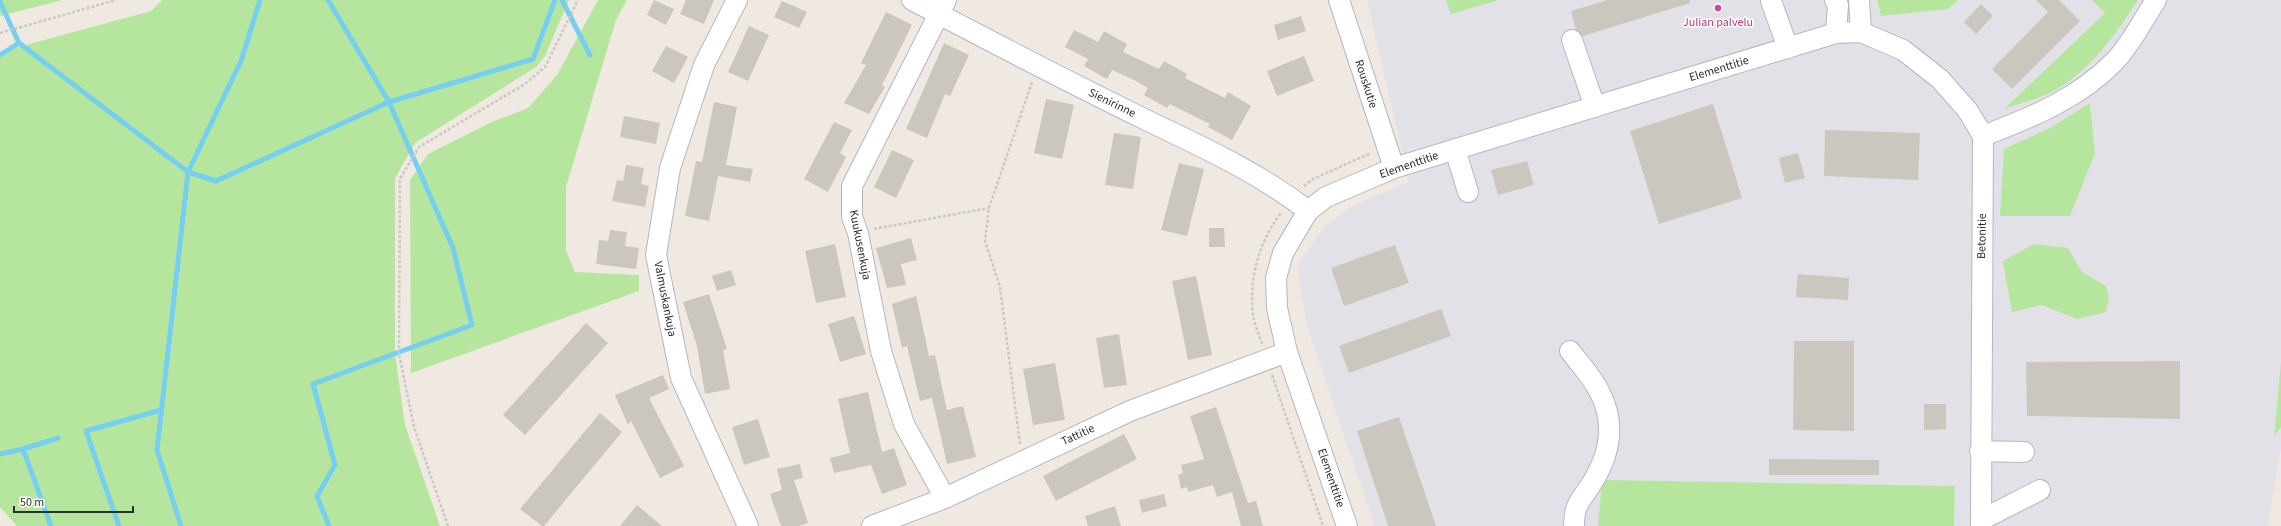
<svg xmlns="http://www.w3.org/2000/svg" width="2281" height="526" viewBox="0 0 2281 526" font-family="'Source Sans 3',sans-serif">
<rect width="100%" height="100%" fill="#efe9e1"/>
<path fill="#e3e1e8" d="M1367,0H1877L1881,16L1948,9L1958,0H2281V448L2268,526H1375L1306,323L1297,266L1324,227L1356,204L1409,182Z"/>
<path fill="#b6e59e" d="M0,0H62L0,16Z
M162,0H569L545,56L536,67L415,143L395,178V354L405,425L440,526H17L0,507V52L151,11Z
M598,0H627L616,20L566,187V251L575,272L639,275V291L411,373L410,180L428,154L494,121L528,108L557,75Z
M1446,0H1499L1451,14Z
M1877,0H1958L1948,9L1881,16Z
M2092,0H2138C2114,37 2088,74 2048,94C2034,100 2018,104 2004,109L2105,13Z
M2090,103L2095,153L2070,216H2000L2004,149L2050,128Z
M2034,244L2068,248L2082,272L2106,286L2109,298L2106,312L2077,319L2042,305L2012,312L2003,261Z
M2281,362V427L2274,436Z
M1602,480L1955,486L1954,526H1598Z"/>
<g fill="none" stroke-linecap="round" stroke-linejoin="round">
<path stroke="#75cff0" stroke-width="5" d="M328,0L389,102L453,248L472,325L313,384L335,465L317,496L329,526
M562,0L590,55
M0,2L19,43
M0,55L19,43L188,172L216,181L389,102L533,59L555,0
M23,449L58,438
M0,454L23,449L51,526
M119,526L86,431L161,410
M181,526L157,450L188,172L241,61L260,0"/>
</g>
<path fill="#cbc7bf" d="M654,0L674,9L666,25L647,15Z
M686,0H714L704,24L680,14Z
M1607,0H1690V3L1583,36L1576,30L1571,11Z
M2036,0H2059L2080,21L2012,89L1992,69L2048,12Z
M782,1L807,12L799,28L774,17Z
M1981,4L1993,16L1976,34L1964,22Z
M886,12L912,25L882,85L885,87L869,114L844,103L866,65L861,63Z
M1301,16L1306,31L1278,40L1274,25Z
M749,26L769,35L748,81L728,72Z
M1074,30L1098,42L1104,31L1127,44L1123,52L1159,69L1164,61L1187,74L1185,78L1225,98L1228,92L1251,106L1232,140L1208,127L1210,124L1170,104L1167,108L1144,95L1148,88L1134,80L1112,70L1107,79L1084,66L1088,59L1065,47Z
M944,43L969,55L950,96L945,94L927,138L906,129Z
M666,46L688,57L674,83L652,71Z
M1304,56L1314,81L1277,96L1267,71Z
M1046,99L1074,105L1062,159L1034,153Z
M714,102L737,107L726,165L753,169L750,182L718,176L709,221L685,216L696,161L702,162Z
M1713,104L1742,198L1659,224L1630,131Z
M624,116L660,123L656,144L620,137Z
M834,122L852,130L840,153L846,157L828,192L804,179Z
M1825,130L1920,133L1918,180L1824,176Z
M1114,133L1141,137L1133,189L1105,185Z
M892,150L914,160L896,198L874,187Z
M1798,153L1805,178L1785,183L1779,158Z
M1527,161L1534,185L1498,195L1491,170Z
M1179,163L1204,169L1187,236L1161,230Z
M626,165L644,168L641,184L649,186L645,207L612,201L617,180L623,181Z
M1209,228H1224L1225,247H1209Z
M610,230L627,232L625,246L639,248L636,269L596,264L599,240L608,241Z
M911,238L917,260L901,264L906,285L887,288L876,248Z
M835,244L846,297L816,303L805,251Z
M1395,245L1409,283L1344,306L1331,268Z
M731,270L736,285L717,291L712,276Z
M1798,274L1849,278L1848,300L1796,297Z
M1196,276L1212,355L1188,360L1172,281Z
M709,294L727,349L723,350L730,389L705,394L697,346L683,302Z
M916,296L929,356L935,355L947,410L963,406L976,457L947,464L932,398L920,401L907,346L902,348L892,304Z
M1441,309L1451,336L1349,373L1339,346Z
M854,316L866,354L840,362L828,324Z
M586,323L608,343L525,435L503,415Z
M1119,334L1127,385L1104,388L1096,338Z
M1794,341H1854V431L1793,430Z
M2180,361V419L2027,416L2026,362Z
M1055,363L1065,420L1033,425L1023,369Z
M663,375L669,389L649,398L684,466L660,478L631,421L628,425L615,395Z
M868,392L882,452L894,448L907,485L882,494L871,465L834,473L830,458L850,453L838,399Z
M1924,404H1946V429L1924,430Z
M1216,407L1248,503L1256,501L1263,526H1241L1232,492L1217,497L1213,485L1188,492L1187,487L1181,489L1178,475L1183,473L1181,465L1204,459L1190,416Z
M600,413L622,432L544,526H542L520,509Z
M1399,417L1436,526H1388L1357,431Z
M758,419L770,457L744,465L732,427Z
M1124,434L1137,459L1056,501L1043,476Z
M1769,459L1879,460V475H1769Z
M800,464L803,478L794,480L808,523L799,526H781L770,494L782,490L777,469Z
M1164,494L1167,506L1142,513L1139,500Z
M637,505L662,526H620Z
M1115,506L1121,526H1088L1085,516Z"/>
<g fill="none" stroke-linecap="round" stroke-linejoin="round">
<g stroke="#b4b7c1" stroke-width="22">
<path id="minor" d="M737,0L704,65L670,168L656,255L681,378L748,526
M912,0C986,39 1061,78 1136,115C1195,144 1256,170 1308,211
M1339,0L1394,168
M1835,0L1838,5L1836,33
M1859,0L1861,32
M1771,1L1788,48
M1572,40L1595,107
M1983,136C2032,117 2078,99 2115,61C2131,44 2143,20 2156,0
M1455,149L1468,192
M1570,351C1580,364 1593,378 1600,393C1616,424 1610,454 1592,483C1581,501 1574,503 1574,526
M1980,451L2024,452
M945,498L904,424L881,351L858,233L852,217V186L946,0
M1981,520L2040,490
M872,526L945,498L1130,411L1287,352
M1347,526L1287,352L1277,308L1276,278L1283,253L1308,211L1326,197L1394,168L1836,33L1861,32L1903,50L1940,79L1968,111L1983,136L1981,526"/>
</g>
<path stroke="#c9c9c9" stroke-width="2.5" stroke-dasharray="3 2" stroke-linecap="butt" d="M0,33L116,0
M1304,186L1313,179L1371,153
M874,229L989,208
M1262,344C1259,334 1254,324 1253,314C1249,277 1259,242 1281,213
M1272,375L1323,526
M1020,444L1000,287L985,241L989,208L1032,82
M448,526L414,427L399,354L400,179L419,147L525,84L545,67L578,0"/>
<use href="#minor" stroke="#fff" stroke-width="20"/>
</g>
<circle fill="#d1479c" stroke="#fff" stroke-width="1.5" cx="1718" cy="8" r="4"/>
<g text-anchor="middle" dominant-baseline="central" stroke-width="3" stroke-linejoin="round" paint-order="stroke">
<g font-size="12" fill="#b23c85" stroke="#fff">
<text x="1718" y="22">Julian palvelu</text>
</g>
<g font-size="12" fill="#2e2e2e" stroke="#fff">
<text transform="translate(1719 69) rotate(-17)">Elementtitie</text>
<text transform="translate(1366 84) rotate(72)">Rouskutie</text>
<text transform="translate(1112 103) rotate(26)">Sienirinne</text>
<text transform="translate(1409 165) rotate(-19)">Elementtitie</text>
<text transform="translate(1982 236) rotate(-89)">Betonitie</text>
<text transform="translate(860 245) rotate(79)">Kuukusenkuja</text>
<text transform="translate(665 299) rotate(79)">Valmuskankuja</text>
<text transform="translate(1078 435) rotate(-25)">Tattitie</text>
<text transform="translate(1331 478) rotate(71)">Elementtitie</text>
</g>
</g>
<path d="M14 506v6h119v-6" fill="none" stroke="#2e2e2e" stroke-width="2"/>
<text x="20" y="506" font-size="12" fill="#2e2e2e" stroke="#ffffff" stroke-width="3" paint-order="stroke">50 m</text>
</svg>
